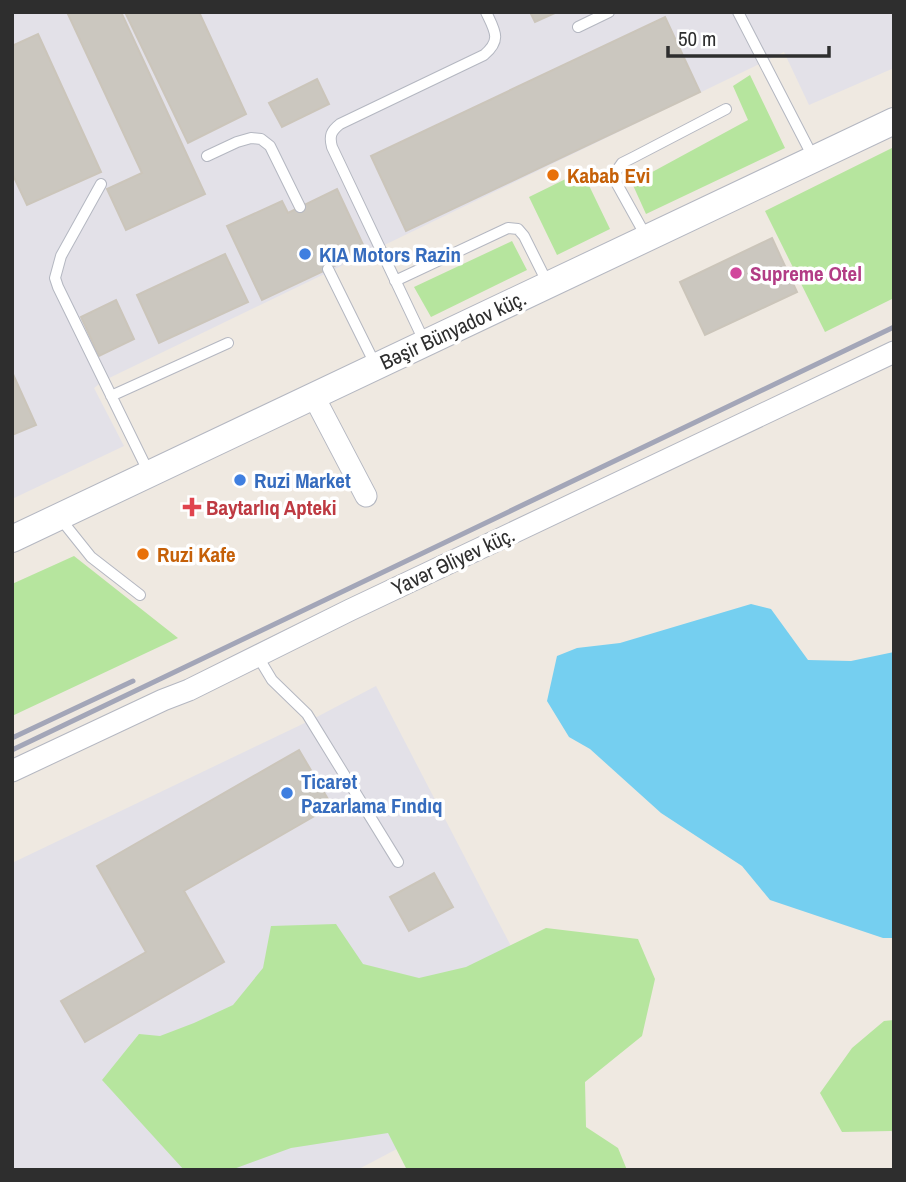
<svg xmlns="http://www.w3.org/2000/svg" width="906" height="1182" viewBox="0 0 906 1182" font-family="'Archivo Narrow',sans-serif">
<rect width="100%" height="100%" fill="#efe9e1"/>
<path fill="#e3e1e8" d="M12,12H894V68L809,105L784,52L103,381L94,388L124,446L12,499Z
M376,686L569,1058L357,1170H12V863L311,720Z"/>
<path fill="#b6e59e" d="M750,75L785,148L646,214L632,183L748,120L733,86Z
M894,147V298L825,332L765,211Z
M582,171L610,229L557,255L529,197Z
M512,241L527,270L431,317L414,287Z
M74,556L178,638L12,716V584Z
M336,924L363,964L419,978L466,967L546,928L638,939L655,979L642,1036L585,1082L586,1127L618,1148L627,1170H407L388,1133L291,1148L231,1170H184L102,1080L139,1034L160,1036L194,1023L233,1005L263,968L271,926Z
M894,1020V1132L891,1131L842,1132L820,1093L852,1048L884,1021Z"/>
<path fill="#75cff0" d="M751,604L771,609L808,660L851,661L894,652V938H883L770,900L742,866L661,813L590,749L569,737L547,701L557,656L577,648L620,643Z"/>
<path fill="#cbc7bf" stroke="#cbc5ba" stroke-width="2" d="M67,12H121L205,194L126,230L107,189L142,173Z
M125,12H199L246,114L188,143Z
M530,12H557L535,22Z
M665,17L700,92L406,231L371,156Z
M38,34L101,172L27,205L12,173V46Z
M317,79L329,104L282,127L269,103Z
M337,189L366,251L262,300L227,226L282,201L288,213Z
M772,238L797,292L705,335L680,282Z
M225,254L248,302L159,343L137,295Z
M116,300L134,339L99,356L81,317Z
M12,372L36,425L12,435Z
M299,750L332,806L184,891L224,962L85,1042L61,1001L146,952L97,866Z
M434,873L453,907L409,931L390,897Z"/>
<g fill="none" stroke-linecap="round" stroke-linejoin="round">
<g stroke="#b4b7c1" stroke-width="12">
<path id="service" d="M738,12L814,159
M578,27L609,12
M207,156L237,142L251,138L261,139L270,146L300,207
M101,184L61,256L55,278L58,287L149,473
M647,238L617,184L615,173L622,163L634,157L726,109
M328,269L376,366
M395,281L508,228L518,229L524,236L548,284
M425,343L332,147C329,136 331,131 340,124L484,55C502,40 495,31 486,12
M111,396L228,343
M59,517L91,557L140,595
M257,655L272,680L307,714L398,862"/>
</g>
<g stroke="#b4b7c1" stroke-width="23">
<path id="minor" d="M313,395L366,496
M12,771L163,700L189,690L350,610L894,352"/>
</g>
<g stroke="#b4b7c1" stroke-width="28">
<path id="tertiary" d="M12,539L894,121"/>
</g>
<use href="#service" stroke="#fff" stroke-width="10"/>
<use href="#minor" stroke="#fff" stroke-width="21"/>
<use href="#tertiary" stroke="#fff" stroke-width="26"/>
<path stroke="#a3a6b8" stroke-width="5" d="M12,738L133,681
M12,750L894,327"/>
</g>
<g fill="#e8710a" stroke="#fff" stroke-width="2.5">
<circle cx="553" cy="175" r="7"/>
<circle cx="143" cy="554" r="7"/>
</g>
<g fill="#3f7fe0" stroke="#fff" stroke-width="2.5">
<circle cx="305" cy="254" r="7"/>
<circle cx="240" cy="480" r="7"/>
<circle cx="287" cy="793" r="7"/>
</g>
<circle fill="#d1479c" stroke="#fff" stroke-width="2.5" cx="736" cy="273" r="7"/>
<path fill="#e0444e" stroke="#fff" stroke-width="2.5" d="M188.5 496.5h7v7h7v7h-7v7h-7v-7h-7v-7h7z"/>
<g text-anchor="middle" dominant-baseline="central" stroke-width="7" stroke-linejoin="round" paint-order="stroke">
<g font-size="21" font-weight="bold" fill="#c56008" stroke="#fff" text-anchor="start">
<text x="567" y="175">Kabab Evi</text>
<text x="157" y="554">Ruzi Kafe</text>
</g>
<g font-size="21" font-weight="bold" fill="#366cbe" stroke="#fff" text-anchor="start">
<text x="319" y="254">KIA Motors Razin</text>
<text x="254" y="480">Ruzi Market</text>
<text x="301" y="781">Ticarət<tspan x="301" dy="24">Pazarlama Fındıq</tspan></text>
</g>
<g font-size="21" font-weight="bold" fill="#b23c85" stroke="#fff" text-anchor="start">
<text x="750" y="273">Supreme Otel</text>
</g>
<g font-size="21" fill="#2e2e2e" stroke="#fff">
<text transform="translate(453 330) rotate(-25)">Bəşir Bünyadov küç.</text>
<text transform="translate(453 561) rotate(-25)">Yavər Əliyev küç.</text>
</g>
<g font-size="21" font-weight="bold" fill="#be3a42" stroke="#fff" text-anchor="start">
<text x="206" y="507">Baytarlıq Apteki</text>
</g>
</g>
<rect width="906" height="1182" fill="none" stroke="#2e2e2e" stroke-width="28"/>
<path d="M668 46v10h161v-10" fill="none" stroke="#2e2e2e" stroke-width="3.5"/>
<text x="678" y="46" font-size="21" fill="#2e2e2e" stroke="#ffffff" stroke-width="5" paint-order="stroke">50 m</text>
</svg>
